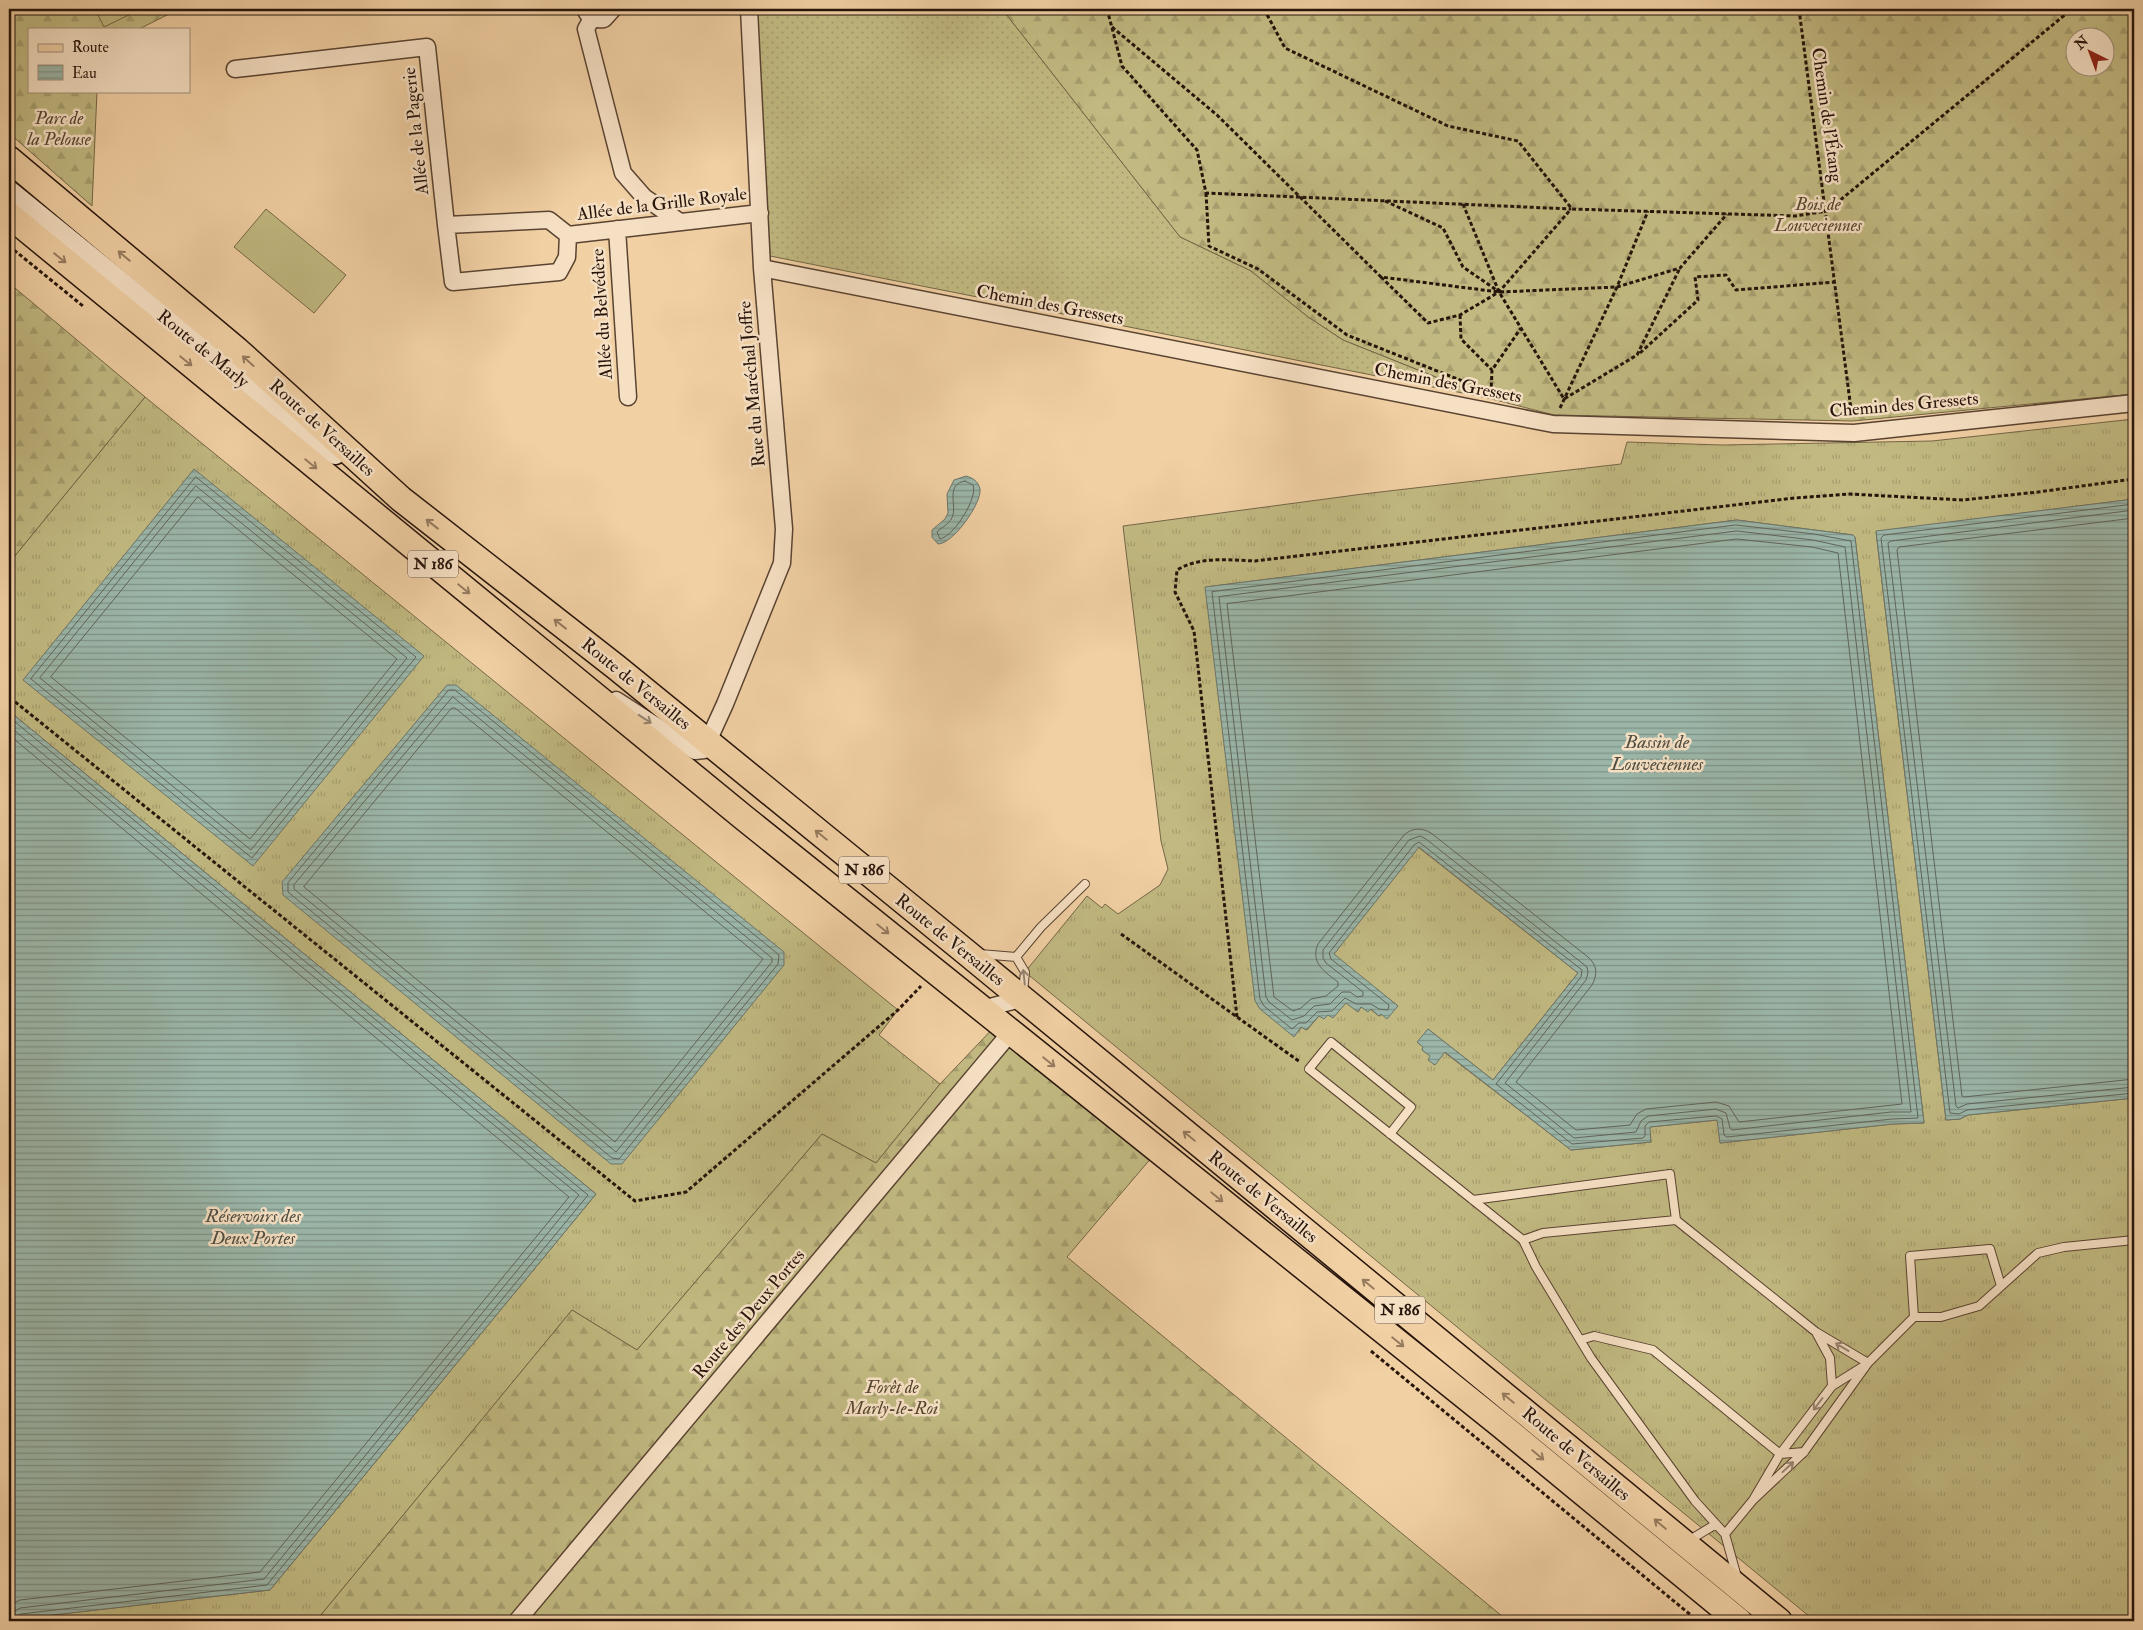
<svg xmlns="http://www.w3.org/2000/svg" width="2143" height="1630" viewBox="0 0 2143 1630" font-family="'IM FELL Double Pica',serif">
<defs>
<pattern id="grass-tufts" width="24" height="20" patternUnits="userSpaceOnUse" patternTransform="scale(1.25)"><rect width="24" height="20" fill="#c1b981"/><path d="M3 7l-1-3M5 7V3M7 7l1-3M15 17l-1-3M17 17v-4M19 17l1-3" fill="none" stroke="#a69e6e"/></pattern>
<pattern id="forest-firs" width="22" height="20" patternUnits="userSpaceOnUse" patternTransform="scale(1.25)"><rect width="22" height="20" fill="#c1b981"/><path d="M5 1l3.5 6h-7zM16 11l3.5 6h-7z" fill="#a69e6e"/></pattern>
<pattern id="garden-dots" width="8" height="8" patternUnits="userSpaceOnUse" patternTransform="scale(1.25)"><rect width="8" height="8" fill="#c1b981"/><path d="M2 2h.1M6 6h.1" fill="none" stroke="#a69e6e" stroke-width="1.8" stroke-linecap="round"/></pattern>
<pattern id="water-rules" width="6" height="5" patternUnits="userSpaceOnUse" patternTransform="scale(1.25)"><rect width="6" height="5" fill="#9bb6a9"/><path d="M0 2.5h6" fill="none" stroke="#7e9388"/></pattern>
</defs>
<rect width="100%" height="100%" fill="#f1d0a4"/>
<filter id="stains"><feTurbulence type="fractalNoise" baseFrequency=".004" numOctaves="4"/><feColorMatrix values="0 0 0 0 .2 0 0 0 0 .09 0 0 0 0 .02 0 0 0 .5 -.17"/></filter>
<radialGradient id="worn" r=".72"><stop offset=".6" stop-color="#630" stop-opacity="0"/><stop offset="1" stop-color="#630" stop-opacity=".3"/></radialGradient>
<path fill="url(#grass-tufts)" stroke="#746646" fill-rule="evenodd" d="M145,397L898,1010L879,1035L940,1084L876,1163L822,1134L637,1350L572,1310L316,1621L9,1620L270,1590L596,1194L9,711V563Z
M2134,419V499L1876,532L1946,1120L1960,1119L1968,1115L2134,1098V1621H1815L1025,972L1087,896L1102,908L1105,904L1118,914L1160,885L1168,869L1161,841L1123,526L1363,494L1621,464L1627,442L1722,445L1932,441ZM1737,520L1853,535L1855,537L1924,1123L1893,1124L1720,1143L1718,1120L1649,1127L1651,1142L1571,1150L1444,1052L1434,1065L1431,1056L1422,1050L1424,1047L1418,1043L1428,1029L1493,1080L1578,973L1418,847L1333,955L1398,1006L1379,1016L1370,1009L1361,1007L1358,1012L1346,1002L1328,1015L1319,1016L1307,1030L1302,1027L1294,1036L1206,587Z"/>
<path fill="url(#forest-firs)" stroke="#746646" fill-rule="evenodd" d="M9,9H179L139,29H29V91H97L92,206L9,133Z
M1002,9H2134V394L1853,421L1554,415L1488,398L1343,340L1308,317L1251,271L1180,237ZM2076,38H2106V68H2076Z
M9,283L145,397L9,563Z
M999,1022L1158,1150L1067,1257L1508,1621H316L572,1310L637,1350L822,1134L876,1163L940,1084Z"/>
<path fill="url(#garden-dots)" stroke="#746646" d="M753,9H1002L1180,237L1251,271L1308,317L1343,340L1488,398L770,256Z"/>
<path fill="#c1b981" stroke="#746646" d="M95,9H141L104,27Z
M266,209L346,275L314,313L234,247Z"/>
<path fill="url(#water-rules)" stroke="#6c756a" d="M194,469L424,656L253,866L23,680Z
M966,476C973,478 978,481 980,489C982,503 953,544 938,544L932,537V530L945,519L948,513L947,494L954,480Z
M2134,499V1098L1968,1115L1960,1119L1946,1120L1876,531Z
M1737,520L1853,535L1855,537L1924,1123L1893,1124L1720,1143L1717,1120L1650,1127L1651,1142L1571,1150L1445,1052L1435,1065L1428,1060L1430,1056L1422,1050L1423,1047L1417,1042L1428,1029L1493,1080L1578,973L1419,847L1334,954L1398,1006L1387,1019L1381,1014L1379,1016L1371,1009L1368,1012L1361,1007L1358,1012L1346,1003L1333,1018L1328,1015L1324,1019L1319,1016L1306,1030L1301,1027L1294,1037L1260,1009L1255,1001L1205,587Z
M447,685H456L784,952V965L622,1164H611L283,895L282,882Z
M9,711L596,1194L270,1590L9,1620Z"/>
<g fill="none" stroke-linecap="round" stroke-linejoin="round">
<path stroke="#60655a" stroke-width="1" d="M196,477L416,657L252,858L31,679Z
M965,481L973,485C978,498 954,536 940,539L937,532C942,527 951,523 953,515C956,503 946,484 965,481Z
M196,486L407,658L251,850L40,678Z
M198,497L397,659L250,839L51,677Z
M2134,504L1884,535L1881,538L1950,1113L1959,1114L1967,1110L2134,1093
M2134,510L1891,541L1888,543L1956,1106L1958,1108L1967,1104L2134,1087
M2134,518L1899,547L1897,550L1962,1096L1964,1097L2134,1079
M1736,525L1814,534L1851,541L1918,1118L1892,1119L1727,1137L1724,1135L1722,1119L1716,1116L1649,1122L1645,1126V1136L1643,1138L1572,1144L1496,1084L1581,977L1582,970L1419,842L1414,845L1329,953L1331,959L1389,1005L1388,1010L1379,1009L1371,1004H1356L1345,998L1332,1011L1317,1012L1306,1023H1299L1292,1029L1264,1006L1260,999L1212,592Z
M1737,531L1813,540L1845,547L1911,1112H1891L1732,1130L1730,1128L1726,1113L1716,1109L1648,1116L1641,1121L1636,1132L1574,1138L1505,1083L1586,980L1588,973L1587,967L1426,839L1420,836L1409,840L1323,950V958L1326,963L1363,992V996L1357,997L1350,992H1342L1330,1004L1314,1006L1304,1016L1292,1020L1269,1002L1266,997L1219,597Z
M1737,539L1812,547L1838,553L1902,1104L1739,1122L1729,1106L1716,1102L1646,1109L1637,1114L1630,1125L1576,1130L1516,1082L1592,985C1598,974 1597,965 1588,957L1431,833C1421,827 1412,828 1404,835L1318,944C1310,963 1325,972 1338,982V986L1326,996L1311,999L1301,1008L1293,1011L1274,997L1227,604Z
M449,690H455L779,955L778,964L619,1159L612,1158L288,892V883Z
M453,697L772,958V962L616,1152L294,889V885Z
M452,708H455L763,959L615,1142L304,887Z
M9,717L588,1195L267,1585L21,1614L17,1616L16,1621
M9,726L579,1195L264,1579L20,1608L12,1613L10,1621
M9,735L569,1197L260,1572L20,1600L9,1605"/>
<g stroke="#594331" stroke-width="10">
<path id="service" d="M980,954L1016,957
M1016,957L1041,927L1085,884
M1016,957L1025,972L1023,992
M1390,1134L1411,1107L1331,1042L1309,1069L1523,1240L1536,1267L1591,1358L1695,1501L1725,1534L1737,1577
M1473,1200L1670,1174L1676,1220
M1523,1240L1543,1233L1676,1220L1816,1332L1868,1363
M1914,1317L1910,1256L1990,1249L2001,1286
M1817,1334L1830,1358L1832,1386
M1580,1340L1594,1336L1653,1350L1780,1454L1804,1452
M1753,1500L1804,1452L1868,1363L1914,1317H1941L1979,1306L2038,1253L2064,1247L2134,1240
M1725,1534L1753,1500L1780,1454L1832,1386L1864,1366
M1688,1541L1716,1524"/>
</g>
<g stroke="#594331" stroke-width="19">
<path id="minor" d="M586,11C590,19 596,20 604,19L613,9
M592,18L586,29L623,173L644,197L680,222
M235,69L427,47L446,225
M617,229L628,397
M568,235L567,257L559,272L453,282L446,225L549,220L568,235L760,213
M762,268L1553,424L1854,433L2134,403
M616,700L695,751L704,750L725,704L782,563L784,529L762,268L749,9
M982,1009L1021,999
M517,1621L1011,1032"/>
</g>
<g stroke="#26140b" stroke-width="25">
<path id="secondary" d="M9,192L216,360L335,453"/>
</g>
<g stroke="#26140b" stroke-width="28">
<path id="primary" d="M9,159L237,350L401,499L616,667L967,953L1779,1621
M9,215L743,817L1502,1426L1739,1621"/>
</g>
<path stroke="#26140b" stroke-width="3" stroke-dasharray="4 2.5" stroke-linecap="butt" d="M1107,9L1122,66L1197,150L1206,193L1571,209
M1264,9L1285,48L1448,126L1518,141L1572,209L1795,216L1827,211L2072,9
M1799,9L1852,417
M1112,27L1217,115L1381,277L1499,292L1617,287L1680,268L1727,214
M1206,193L1209,246L1258,269L1347,335L1490,392
M1385,201L1443,228L1463,267L1498,291
M1463,204L1499,292L1564,399L1637,355L1680,268
M9,246L83,306
M1381,277L1428,323L1460,315L1499,292L1571,209
M1460,315L1461,339L1492,370
M1640,353L1698,300L1695,277L1726,275L1736,290L1835,282
M1491,393L1492,370L1521,328
M1560,408L1617,287L1648,211
M9,700L14,701L635,1201L686,1192L898,1010L921,986
M1121,934L1300,1062
M1237,1017L1194,631L1175,592L1177,570C1200,556 1230,560 1255,561L1795,498L1849,494L1963,500L2038,492L2134,479
M1371,1351L1698,1621"/>
<use href="#service" stroke="#f6e0c4" stroke-width="8"/>
<use href="#minor" stroke="#f6e0c4" stroke-width="16"/>
<use href="#secondary" stroke="#f6e0c4" stroke-width="22"/>
<use href="#primary" stroke="#f1d0a4" stroke-width="25"/>
</g>
<defs><path id="oneway-shaft" d="M-6 0H5M1.5-3L5.5 0L1.5 3" fill="none" stroke-width="1.6" stroke-linecap="round" stroke-linejoin="round" transform="scale(1.25)"/></defs>
<g stroke="#967b5f">
<use href="#oneway-shaft" transform="translate(124 256) rotate(-140)"/>
<use href="#oneway-shaft" transform="translate(60 258) rotate(39)"/>
<use href="#oneway-shaft" transform="translate(186 361) rotate(39)"/>
<use href="#oneway-shaft" transform="translate(248 361) rotate(-138)"/>
<use href="#oneway-shaft" transform="translate(311 464) rotate(39)"/>
<use href="#oneway-shaft" transform="translate(432 524) rotate(-142)"/>
<use href="#oneway-shaft" transform="translate(464 589) rotate(39)"/>
<use href="#oneway-shaft" transform="translate(560 624) rotate(-142)"/>
<use href="#oneway-shaft" transform="translate(821 835) rotate(-141)"/>
<use href="#oneway-shaft" transform="translate(883 929) rotate(39)"/>
<use href="#oneway-shaft" transform="translate(1049 1062) rotate(39)"/>
<use href="#oneway-shaft" transform="translate(1189 1136) rotate(-141)"/>
<use href="#oneway-shaft" transform="translate(1217 1197) rotate(39)"/>
<use href="#oneway-shaft" transform="translate(1368 1284) rotate(-141)"/>
<use href="#oneway-shaft" transform="translate(1398 1342) rotate(39)"/>
<use href="#oneway-shaft" transform="translate(1508 1398) rotate(-140)"/>
<use href="#oneway-shaft" transform="translate(1538 1455) rotate(40)"/>
<use href="#oneway-shaft" transform="translate(1660 1524) rotate(-140)"/>
</g>
<g stroke="#988471">
<use href="#oneway-shaft" transform="translate(645 719) rotate(33)"/>
<use href="#oneway-shaft" transform="translate(1024 977) rotate(-96)"/>
<use href="#oneway-shaft" transform="translate(1842 1347) rotate(-149)"/>
<use href="#oneway-shaft" transform="translate(1818 1404) rotate(127)"/>
<use href="#oneway-shaft" transform="translate(1788 1467) rotate(-43)"/>
</g>
<g text-anchor="middle" dominant-baseline="central" stroke-width="5" stroke-linejoin="round" paint-order="stroke">
<g fill="#f6e0c4" stroke="#645142" stroke-width="1">
<rect x="408" y="550.5" width="50" height="27" rx="4"/>
<rect x="839" y="856.5" width="50" height="27" rx="4"/>
<rect x="1375" y="1296.5" width="50" height="27" rx="4"/>
</g>
<g font-size="16" font-weight="bold" fill="#26140b">
<text x="433" y="564">N 186</text>
<text x="864" y="870">N 186</text>
<text x="1400" y="1310">N 186</text>
</g>
<g font-size="18" fill="#26140b" stroke="#f6e0c4">
<text transform="translate(1827 115) rotate(82)">Chemin de l'Étang</text>
<text transform="translate(416 131) rotate(-96)">Allée de la Pagerie</text>
<text transform="translate(662 204) rotate(-7)">Allée de la Grille Royale</text>
<text transform="translate(1050 305) rotate(11)">Chemin des Gressets</text>
<text transform="translate(602 314) rotate(-94)">Allée du Belvédère</text>
<text transform="translate(203 349) rotate(39)">Route de Marly</text>
<text transform="translate(1448 383) rotate(11)">Chemin des Gressets</text>
<text transform="translate(752 384) rotate(-95)">Rue du Maréchal Joffre</text>
<text transform="translate(1904 405) rotate(-5)">Chemin des Gressets</text>
<text transform="translate(322 428) rotate(42)">Route de Versailles</text>
<text transform="translate(636 684) rotate(39)">Route de Versailles</text>
<text transform="translate(950 940) rotate(39)">Route de Versailles</text>
<text transform="translate(1263 1197) rotate(39)">Route de Versailles</text>
<text transform="translate(749 1314) rotate(-50)">Route des Deux Portes</text>
<text transform="translate(1576 1454) rotate(40)">Route de Versailles</text>
</g>
<g font-size="18" font-style="italic" fill="#54462e" stroke="#f6e0c4">
<text x="59" y="118">Parc de<tspan x="59" dy="21">la Pelouse</tspan></text>
<text x="1818" y="204">Bois de<tspan x="1818" dy="21">Louveciennes</tspan></text>
<text x="892" y="1387">Forêt de<tspan x="892" dy="21">Marly-le-Roi</tspan></text>
</g>
<g font-size="19" font-style="italic" fill="#4f4d42" stroke="#f6e0c4">
<text x="1657" y="742">Bassin de<tspan x="1657" dy="22">Louveciennes</tspan></text>
<text x="253" y="1216">Réservoirs des<tspan x="253" dy="22">Deux Portes</tspan></text>
</g>
</g>
<rect width="2143" height="1630" fill="none" stroke="#f1d0a4" stroke-width="30"/>
<rect x="10" y="10" width="2123" height="1610" fill="none" stroke="#26140b" stroke-width="2.5"/>
<rect x="15" y="15" width="2113" height="1600" fill="none" stroke="#26140b"/>
<rect x="28" y="28" width="162" height="65" fill="#f6e0c4" stroke="#a38e7a"/>
<rect x="38" y="44" width="25" height="8" fill="#f1d0a4" stroke="#a38e7a"/>
<text x="72" y="52" font-size="15" fill="#26140b">Route</text>
<rect x="38" y="65" width="25" height="15" fill="url(#water-rules)" stroke="#a38e7a"/>
<text x="72" y="78" font-size="15" fill="#26140b">Eau</text>
<g transform="translate(2090 52) rotate(318)"><circle r="24" fill="#f6e0c4" stroke="#a38e7a"/>
<path d="M0-4L9 19L0 12L-9 19Z" fill="#8f2418"/>
<text y="-8" font-size="14" font-weight="bold" text-anchor="middle" fill="#26140b">N</text>
</g>
<rect width="100%" height="100%" filter="url(#stains)"/>
<rect width="100%" height="100%" fill="url(#worn)"/>
</svg>
